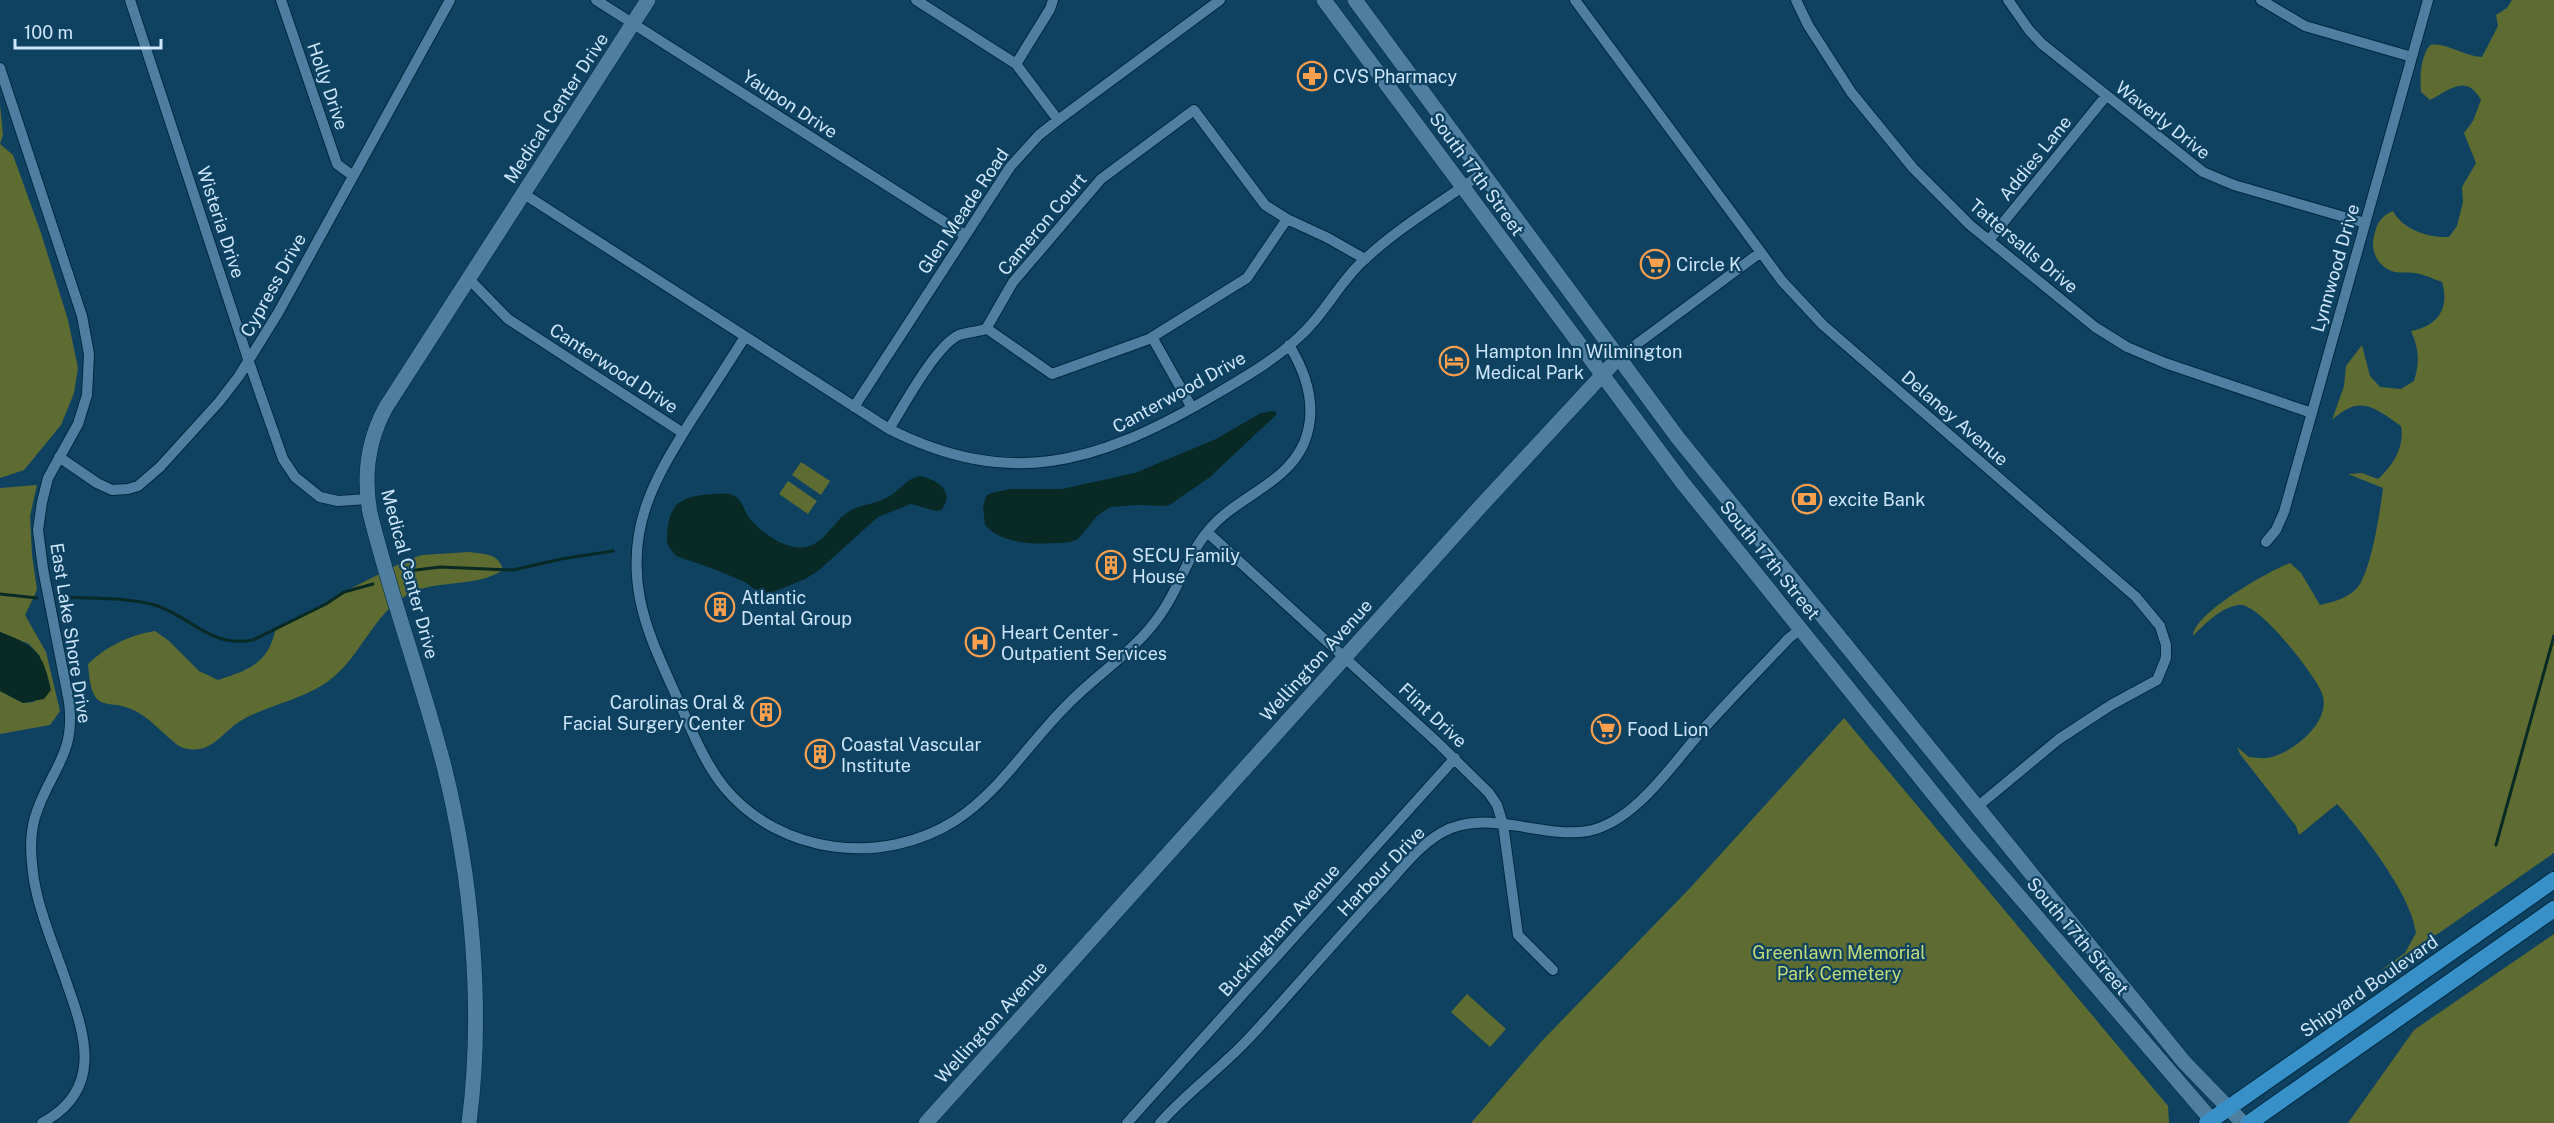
<svg xmlns="http://www.w3.org/2000/svg" width="2554" height="1123" viewBox="0 0 2554 1123" font-family="'Public Sans',sans-serif">
<rect width="100%" height="100%" fill="#0f4261"/>
<path fill="#5e6c31" d="M2512,0H2554V853L2439,933C2418,944 2401,960 2380,971L2405,953L2416,933C2412,896 2362,831 2337,804L2299,835L2296,826L2240,754L2237,747L2249,757C2254,757 2261,759 2267,758C2292,754 2335,720 2321,691C2313,673 2258,601 2238,605C2220,608 2205,624 2193,636C2194,613 2269,571 2290,563L2301,573L2320,605C2334,602 2352,597 2360,584C2372,564 2380,512 2383,488L2348,474L2362,473L2378,479C2393,465 2405,447 2401,426C2374,407 2360,394 2332,420L2344,386L2346,366L2362,345L2370,376L2380,387L2401,389L2414,381C2420,362 2419,349 2411,331C2438,326 2450,308 2442,282C2433,279 2424,274 2414,273C2408,272 2401,273 2395,272C2378,268 2370,251 2374,236C2377,223 2381,216 2393,211C2403,230 2429,238 2449,237L2457,226L2463,202L2462,187L2476,163L2464,133L2473,121L2481,100C2466,73 2450,90 2430,100L2421,92C2420,76 2420,58 2430,45C2446,42 2462,56 2482,57L2498,26L2496,15L2507,8Z
M0,104L3,135L0,144L13,155L41,233L68,320L78,368L74,393L61,425L24,470L0,478Z
M801,462L830,481L821,495L792,475Z
M788,481L817,501L808,514L779,494Z
M37,485L30,516L32,555L37,590L25,615L46,652L60,711L50,725L0,734V691L23,703L34,702L40,656L29,644L0,632V488Z
M469,552C484,554 499,553 503,570C474,589 437,578 407,595C374,613 361,656 331,679C306,699 271,704 244,719C229,726 219,743 204,748C198,750 187,750 181,747C170,741 153,721 139,713C108,694 92,721 88,664C107,646 129,635 155,631L169,641L199,671L218,680C250,669 268,664 276,628L326,604L344,592L407,560L422,555Z
M1844,718L2168,1106L2169,1123H1471L1541,1042L1691,887Z
M2554,934V1123H2348L2414,1030Z
M1467,994L1506,1029L1490,1047L1451,1012Z"/>
<path fill="#082924" d="M1272,411L1277,413L1275,416L1210,477L1171,504L1166,506L1137,505L1110,507L1097,516L1078,539L1070,542C1044,544 1004,547 985,525L983,507L986,496L991,493L1011,489H1062L1135,473L1216,439L1261,413Z
M920,476C938,480 956,492 941,510L936,511L911,504L878,517L818,571L805,579L768,594L758,592L745,582L714,569L676,556L667,544C667,506 676,496 714,494C721,494 730,492 736,497C743,502 744,510 748,516C759,532 787,551 806,547C825,543 833,522 848,512C860,504 874,505 886,498C899,492 905,479 920,476Z
M0,632C36,646 43,652 51,690L44,699L23,703L0,691Z"/>
<g fill="none" stroke-linecap="round" stroke-linejoin="round">
<path stroke="#082924" stroke-width="3" d="M408,571L440,567L513,570L561,559L613,551
M0,594L37,598
M62,597C90,599 128,597 155,605C192,617 210,648 253,640L326,604L344,592L373,584
M2496,845L2554,636"/>
<g stroke="#01283e" stroke-width="12">
<path id="street" d="M130,0L249,362L283,459L295,477L320,497L338,501L368,499
M281,0L337,164L353,176
M596,0L965,235
M916,0L1016,64L1058,120
M1575,0L1782,281L1823,325L2136,597L2160,626L2166,645V658L2157,680L2111,705L2059,739L1977,807
M1796,0L1808,25L1851,92L1913,168L1970,225L2095,327L2127,347L2165,363L2312,413
M2008,0L2029,30L2042,44L2203,172L2234,185L2365,223
M2261,0L2305,26L2412,57
M1016,64L1050,9L1053,0
M0,68L82,316L89,354L87,395L78,424L48,478L42,502L38,530L43,569L69,702C76,756 49,771 35,817C29,838 31,859 34,880C40,915 56,951 67,984C86,1037 103,1090 42,1123
M524,194L889,429C1009,489 1095,464 1206,400C1238,381 1273,362 1300,336C1325,314 1339,282 1364,260C1399,227 1442,202 1481,174
M1989,240L2106,96
M469,279L508,319L683,433
M986,328L1052,374L1149,339L1247,278L1287,219
M745,337C727,365 710,392 692,419C655,478 626,526 640,599C647,635 664,668 679,702C692,731 704,762 724,787C780,855 883,867 956,820C1002,790 1031,739 1071,701C1100,672 1137,649 1160,615C1179,589 1187,556 1208,531C1235,497 1286,485 1304,443C1318,409 1308,376 1289,345
M1152,337L1192,408
M1618,358L1761,252
M854,407L1010,167L1039,135L1058,120L1220,0
M889,429C903,407 936,345 959,335C967,332 977,332 986,329L1013,282L1101,179L1194,110L1265,205L1287,219L1328,238L1365,259
M59,457L97,483L112,490L128,489L138,486L160,467L219,402L239,376L278,313L450,0
M1207,532L1437,742L1489,793L1497,805L1503,824L1518,935L1553,970
M2266,542L2276,530L2284,512L2428,0
M1127,1123L1455,758
M1160,1123C1188,1091 1223,1067 1252,1035C1297,986 1340,935 1385,887C1402,868 1419,846 1441,833C1486,807 1540,839 1588,831C1637,822 1676,758 1708,724C1734,695 1762,667 1789,638L1801,629"/>
</g>
<g stroke="#01283e" stroke-width="16">
<path id="secondary" d="M1324,0L1682,482L1969,838L2214,1123
M1355,0L1678,438L2184,1062L2243,1123
M469,1123C484,1009 472,878 444,766C422,681 391,598 370,513C363,475 368,440 386,407L648,0
M926,1123L1479,508L1618,358"/>
</g>
<g stroke="#01283e" stroke-width="18">
<path id="primary" d="M2207,1123L2554,880
M2249,1123L2554,909"/>
</g>
<use href="#street" stroke="#4e7ea0" stroke-width="10"/>
<use href="#secondary" stroke="#4e7ea0" stroke-width="15"/>
<use href="#primary" stroke="#3791c8" stroke-width="16"/>
</g>
<defs>
<g id="pharmacy-ring" transform="scale(1.5)"><circle r="9.5" fill="#0f4261" stroke="#f99f4d" stroke-width="1.5"/><path d="M-2-6h4v4h4v4h-4v4h-4v-4h-4v-4h4Z" fill="#f99f4d"/></g>
<g id="supermarket-ring" transform="scale(1.5)"><circle r="9.5" fill="#0f4261" stroke="#f99f4d" stroke-width="1.5"/><path d="M-6-5.5h2.5l.6 2H6L4.5 2H-2.5L-4.4-4H-6ZM-1.5 3.2a1.3 1.3 0 1 0 .1 0ZM3 3.2a1.3 1.3 0 1 0 .1 0Z" fill="#f99f4d"/></g>
<g id="hotel-ring" transform="scale(1.5)"><circle r="9.5" fill="#0f4261" stroke="#f99f4d" stroke-width="1.5"/><path d="M-6-4.5h1.5V1H6V5H4.5V3h-9V5H-6ZM-4 0a1.8 1.8 0 1 1 3.6 0ZM.5 0V-2.5h3Q6-2.5 6 0Z" fill="#f99f4d"/></g>
<g id="bank-ring" transform="scale(1.5)"><circle r="9.5" fill="#0f4261" stroke="#f99f4d" stroke-width="1.5"/><path d="M-6-4H6V4H-6ZM0-2.3a2.3 2.3 0 1 0 0 4.6a2.3 2.3 0 1 0 0-4.6Z" fill="#f99f4d"/></g>
<g id="building-ring" transform="scale(1.5)"><circle r="9.5" fill="#0f4261" stroke="#f99f4d" stroke-width="1.5"/><path d="M-4-6H4V6H1V3H-1V6H-4ZM-2.5-4.3h1.7v1.8h-1.7ZM.8-4.3h1.7v1.8H.8ZM-2.5-1h1.7V.8h-1.7ZM.8-1h1.7V.8H.8Z" fill="#f99f4d"/></g>
<g id="hospital-ring" transform="scale(1.5)"><circle r="9.5" fill="#0f4261" stroke="#f99f4d" stroke-width="1.5"/><path d="M-5-5h3v3.5h4V-5h3V5h-3V1.5h-4V5h-3Z" fill="#f99f4d"/></g>
</defs>
<g fill-rule="evenodd">
<use href="#pharmacy-ring" x="1312" y="76"/>
<use href="#supermarket-ring" x="1655" y="264"/>
<use href="#hotel-ring" x="1454" y="361"/>
<use href="#bank-ring" x="1807" y="499"/>
<use href="#building-ring" x="1111" y="565"/>
<use href="#building-ring" x="720" y="607"/>
<use href="#hospital-ring" x="980" y="642"/>
<use href="#building-ring" x="766" y="712"/>
<use href="#supermarket-ring" x="1606" y="729"/>
<use href="#building-ring" x="820" y="754"/>
</g>
<g text-anchor="middle" dominant-baseline="central" stroke-width="4.5" stroke-linejoin="round" paint-order="stroke">
<g font-size="18" fill="#cde6f9" stroke="#0f4261" text-anchor="start">
<text x="1333" y="76">CVS Pharmacy</text>
<text x="1676" y="264">Circle K</text>
<text x="1475" y="351">Hampton Inn Wilmington<tspan x="1475" dy="21">Medical Park</tspan></text>
<text x="1828" y="499">excite Bank</text>
<text x="1132" y="555">SECU Family<tspan x="1132" dy="21">House</tspan></text>
<text x="741" y="597">Atlantic<tspan x="741" dy="21">Dental Group</tspan></text>
<text x="1001" y="632">Heart Center -<tspan x="1001" dy="21">Outpatient Services</tspan></text>
<text x="745" y="702" text-anchor="end">Carolinas Oral &amp;<tspan x="745" dy="21">Facial Surgery Center</tspan></text>
<text x="1627" y="729">Food Lion</text>
<text x="841" y="744">Coastal Vascular<tspan x="841" dy="21">Institute</tspan></text>
</g>
<g font-size="18" fill="#cde6f9" stroke="#0f4261">
<text transform="translate(328 86) rotate(71)">Holly Drive</text>
<text transform="translate(790 104) rotate(33)">Yaupon Drive</text>
<text transform="translate(556 108) rotate(-57)">Medical Center Drive</text>
<text transform="translate(2163 120) rotate(38)">Waverly Drive</text>
<text transform="translate(2035 158) rotate(-51)">Addies Lane</text>
<text transform="translate(1477 174) rotate(54)">South 17th Street</text>
<text transform="translate(963 211) rotate(-56)">Glen Meade Road</text>
<text transform="translate(221 222) rotate(72)">Wisteria Drive</text>
<text transform="translate(1042 224) rotate(-50)">Cameron Court</text>
<text transform="translate(2024 246) rotate(40)">Tattersalls Drive</text>
<text transform="translate(2335 268) rotate(-74)">Lynnwood Drive</text>
<text transform="translate(273 285) rotate(-61)">Cypress Drive</text>
<text transform="translate(614 368) rotate(33)">Canterwood Drive</text>
<text transform="translate(1179 392) rotate(-29)">Canterwood Drive</text>
<text transform="translate(1955 418) rotate(41)">Delaney Avenue</text>
<text transform="translate(1770 560) rotate(51)">South 17th Street</text>
<text transform="translate(410 574) rotate(75)">Medical Center Drive</text>
<text transform="translate(71 633) rotate(81)">East Lake Shore Drive</text>
<text transform="translate(1316 660) rotate(-48)">Wellington Avenue</text>
<text transform="translate(1433 715) rotate(43)">Flint Drive</text>
<text transform="translate(1381 871) rotate(-46)">Harbour Drive</text>
<text transform="translate(1279 930) rotate(-48)">Buckingham Avenue</text>
<text transform="translate(2078 936) rotate(50)">South 17th Street</text>
<text transform="translate(2369 986) rotate(-35)">Shipyard Boulevard</text>
<text transform="translate(991 1022) rotate(-48)">Wellington Avenue</text>
</g>
<g font-size="18" fill="#c4db79" stroke="#0f4261">
<text x="1839" y="952">Greenlawn Memorial<tspan x="1839" dy="21">Park Cemetery</tspan></text>
</g>
</g>
<path d="M15 39v9h146v-9" fill="none" stroke="#cde6f9" stroke-width="3"/>
<text x="24" y="39" font-size="18" fill="#cde6f9" stroke="#0f4261" stroke-width="4.5" paint-order="stroke">100 m</text>
</svg>
